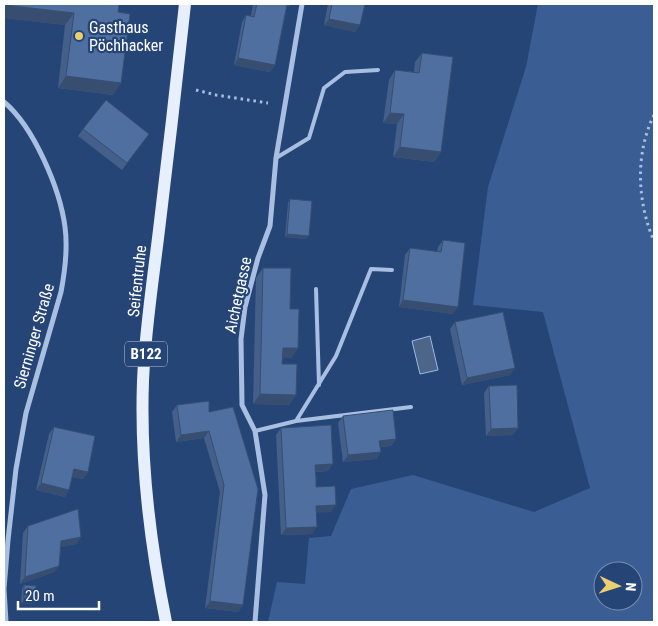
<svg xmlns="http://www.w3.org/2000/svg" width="658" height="626" viewBox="0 0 658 626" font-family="'Roboto Condensed',sans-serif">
<rect width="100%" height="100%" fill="#264577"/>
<path fill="#3a5e94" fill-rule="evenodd" d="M538,4H654V622H268L277,582L305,584L309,538L331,536L351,489L413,475L534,512L590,488L543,312L473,305L488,187L526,67ZM603,571H633V601H603Z"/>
<path fill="#4e658a" stroke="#9cb9e3" d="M430,336L438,370L420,374L412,341Z"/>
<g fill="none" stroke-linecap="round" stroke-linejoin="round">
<path stroke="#a8bfe2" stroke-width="3" stroke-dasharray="2.5 4" stroke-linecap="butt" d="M196,90L216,95L268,103
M654,115C635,153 637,202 654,241"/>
<path stroke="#a8bfe2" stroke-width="4" d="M276,158L309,138L324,88L345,72L378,70
M316,289L319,385
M296,421L336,356L371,269L392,270
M255,431L296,421L411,407"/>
<path stroke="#a8bfe2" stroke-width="5" d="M4,102C34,127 60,189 65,227C68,249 65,271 61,292L26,413L16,469L8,540L4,589L6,622
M255,622L265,495L255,431L242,405L241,339L245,307L258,258L270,226L276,158L302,4"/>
<path stroke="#e7eefc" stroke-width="12" d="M166,622C150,543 140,462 143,381C145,331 153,280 159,230C168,155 177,79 185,4"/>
</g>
<path fill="#445f8a" d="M4,4H119L113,95L58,88L65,25L4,18Z
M253,4H291L289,6H287L275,65L270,72L234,65L242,22L246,15L251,16Z
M328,4H365L355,32L324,25Z
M422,53L441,152L434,162L393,157L397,124L383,123L389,80L395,70L414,72L415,62Z
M83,129L149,134L122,170L78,136Z
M290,199L306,239L285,237L288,203Z
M443,240L453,314L399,307L405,255L410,248L437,252L438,247Z
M263,268L290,309L298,348L291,358H282V364L296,395L289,405L253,404L256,278Z
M455,322L510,375L462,385L450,329Z
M489,386L518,428L513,435L486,436L484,393Z
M177,405L209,412L233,407L243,605L238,612L205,608L220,492L204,438L176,442L172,412Z
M343,416L396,439L391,446L380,447L381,452L376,459L343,462L338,423Z
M54,427L88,472L83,479L72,477L65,497L36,490L49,434Z
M281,428L328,471L316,472V487L331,512H316L312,534L281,535L276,435Z
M28,526L81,537L76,544L61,547L59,566L54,572L20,584L23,533Z
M24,585L32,604L21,603L22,589Z"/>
<path fill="#374e71" d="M5,5L74,13L65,25L4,18V6Z
M329,19L360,25L355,32L324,25Z
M238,58L275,65L270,72L234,65Z
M66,76L121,83L113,95L58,88Z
M390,113L404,114L397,124L383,123Z
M400,147L441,152L434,162L393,157Z
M287,234L309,236L306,239L285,237Z
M403,300L458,307L453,314L399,307Z
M283,348H298L291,358H276Z
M515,368L510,375L462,385L467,378Z
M260,394L296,395L289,405L253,404Z
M518,428L513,435L486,436L491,429Z
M209,431L204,438L176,442L181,435Z
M396,439L391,446L374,448L379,441Z
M381,452L376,459L343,462L348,455Z
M333,464L328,471L311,472L315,465Z
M74,469L88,472L83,479L69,476Z
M41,483L69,490L65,497L36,490Z
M336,505L331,512L311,513L316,506Z
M317,527L312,534L281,535L286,528Z
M81,537L76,544L56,548L61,541Z
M59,566L54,572L20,584L25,577Z
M24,600L35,601L32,604L21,603Z
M210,601L243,605L238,612L205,608Z"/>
<path fill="#4f6fa1" stroke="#374e71" d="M5,4H119L118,12L130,14L121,83L66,76L74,13L5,5Z
M257,4H287L275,65L238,58L246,15L254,17Z
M332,4H365L360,25L329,19Z
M422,53L453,57L441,152L400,147L404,114L390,113L395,70L419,73Z
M106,100L149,134L127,163L83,129Z
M290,199L312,201L309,236L287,234Z
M443,240L465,243L458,307L403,300L410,248L441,252Z
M263,268H291L290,309H299L298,348H283L282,364H297L296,395L260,394Z
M503,312L515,368L467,378L455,322Z
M517,385L518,428L491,429L489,386Z
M209,401V412L233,407L258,489L243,605L210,601L224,485L209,431L181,435L177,405Z
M393,410L396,439L379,441L381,452L348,455L343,416Z
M331,425L333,464L315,465L316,480V487L335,486L336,505L316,506L317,527L286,528L281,428Z
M54,427L95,436L88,472L74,469L69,490L41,483Z
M78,509L81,537L61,541L59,566L25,577L28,526Z
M24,585L36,586L35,601L24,600Z"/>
<circle fill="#ebce6e" stroke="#264577" stroke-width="2" cx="79" cy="36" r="5"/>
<g text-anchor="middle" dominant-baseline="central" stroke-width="4.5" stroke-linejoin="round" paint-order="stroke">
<rect fill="#264577" stroke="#bec7d6" stroke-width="1" x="125" y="341.5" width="42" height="25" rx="4"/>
<g font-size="15" font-weight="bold" fill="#fff">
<text x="146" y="354">B122</text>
</g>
<g font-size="16" fill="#fff" stroke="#264577" text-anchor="start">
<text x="89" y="27">Gasthaus<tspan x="89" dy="18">Pöchhacker</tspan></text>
</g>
<g font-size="16" fill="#fff" stroke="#264577">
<text transform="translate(137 281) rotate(-84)">Seifentruhe</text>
<text transform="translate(238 295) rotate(-78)">Aichetgasse</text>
<text transform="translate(34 336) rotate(-74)">Sierninger Straße</text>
</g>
</g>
<rect width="658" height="626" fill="none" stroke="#ffffff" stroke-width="10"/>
<g transform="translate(618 586) rotate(94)"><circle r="24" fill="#264577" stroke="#7d8fad"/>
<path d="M0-4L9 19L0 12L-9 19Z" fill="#ebce6e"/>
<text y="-8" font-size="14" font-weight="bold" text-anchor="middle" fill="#ffffff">N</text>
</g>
<path d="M18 601v8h81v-8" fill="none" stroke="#ffffff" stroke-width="2.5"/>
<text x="25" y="601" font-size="15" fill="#ffffff" stroke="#264577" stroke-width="4" paint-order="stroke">20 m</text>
</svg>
